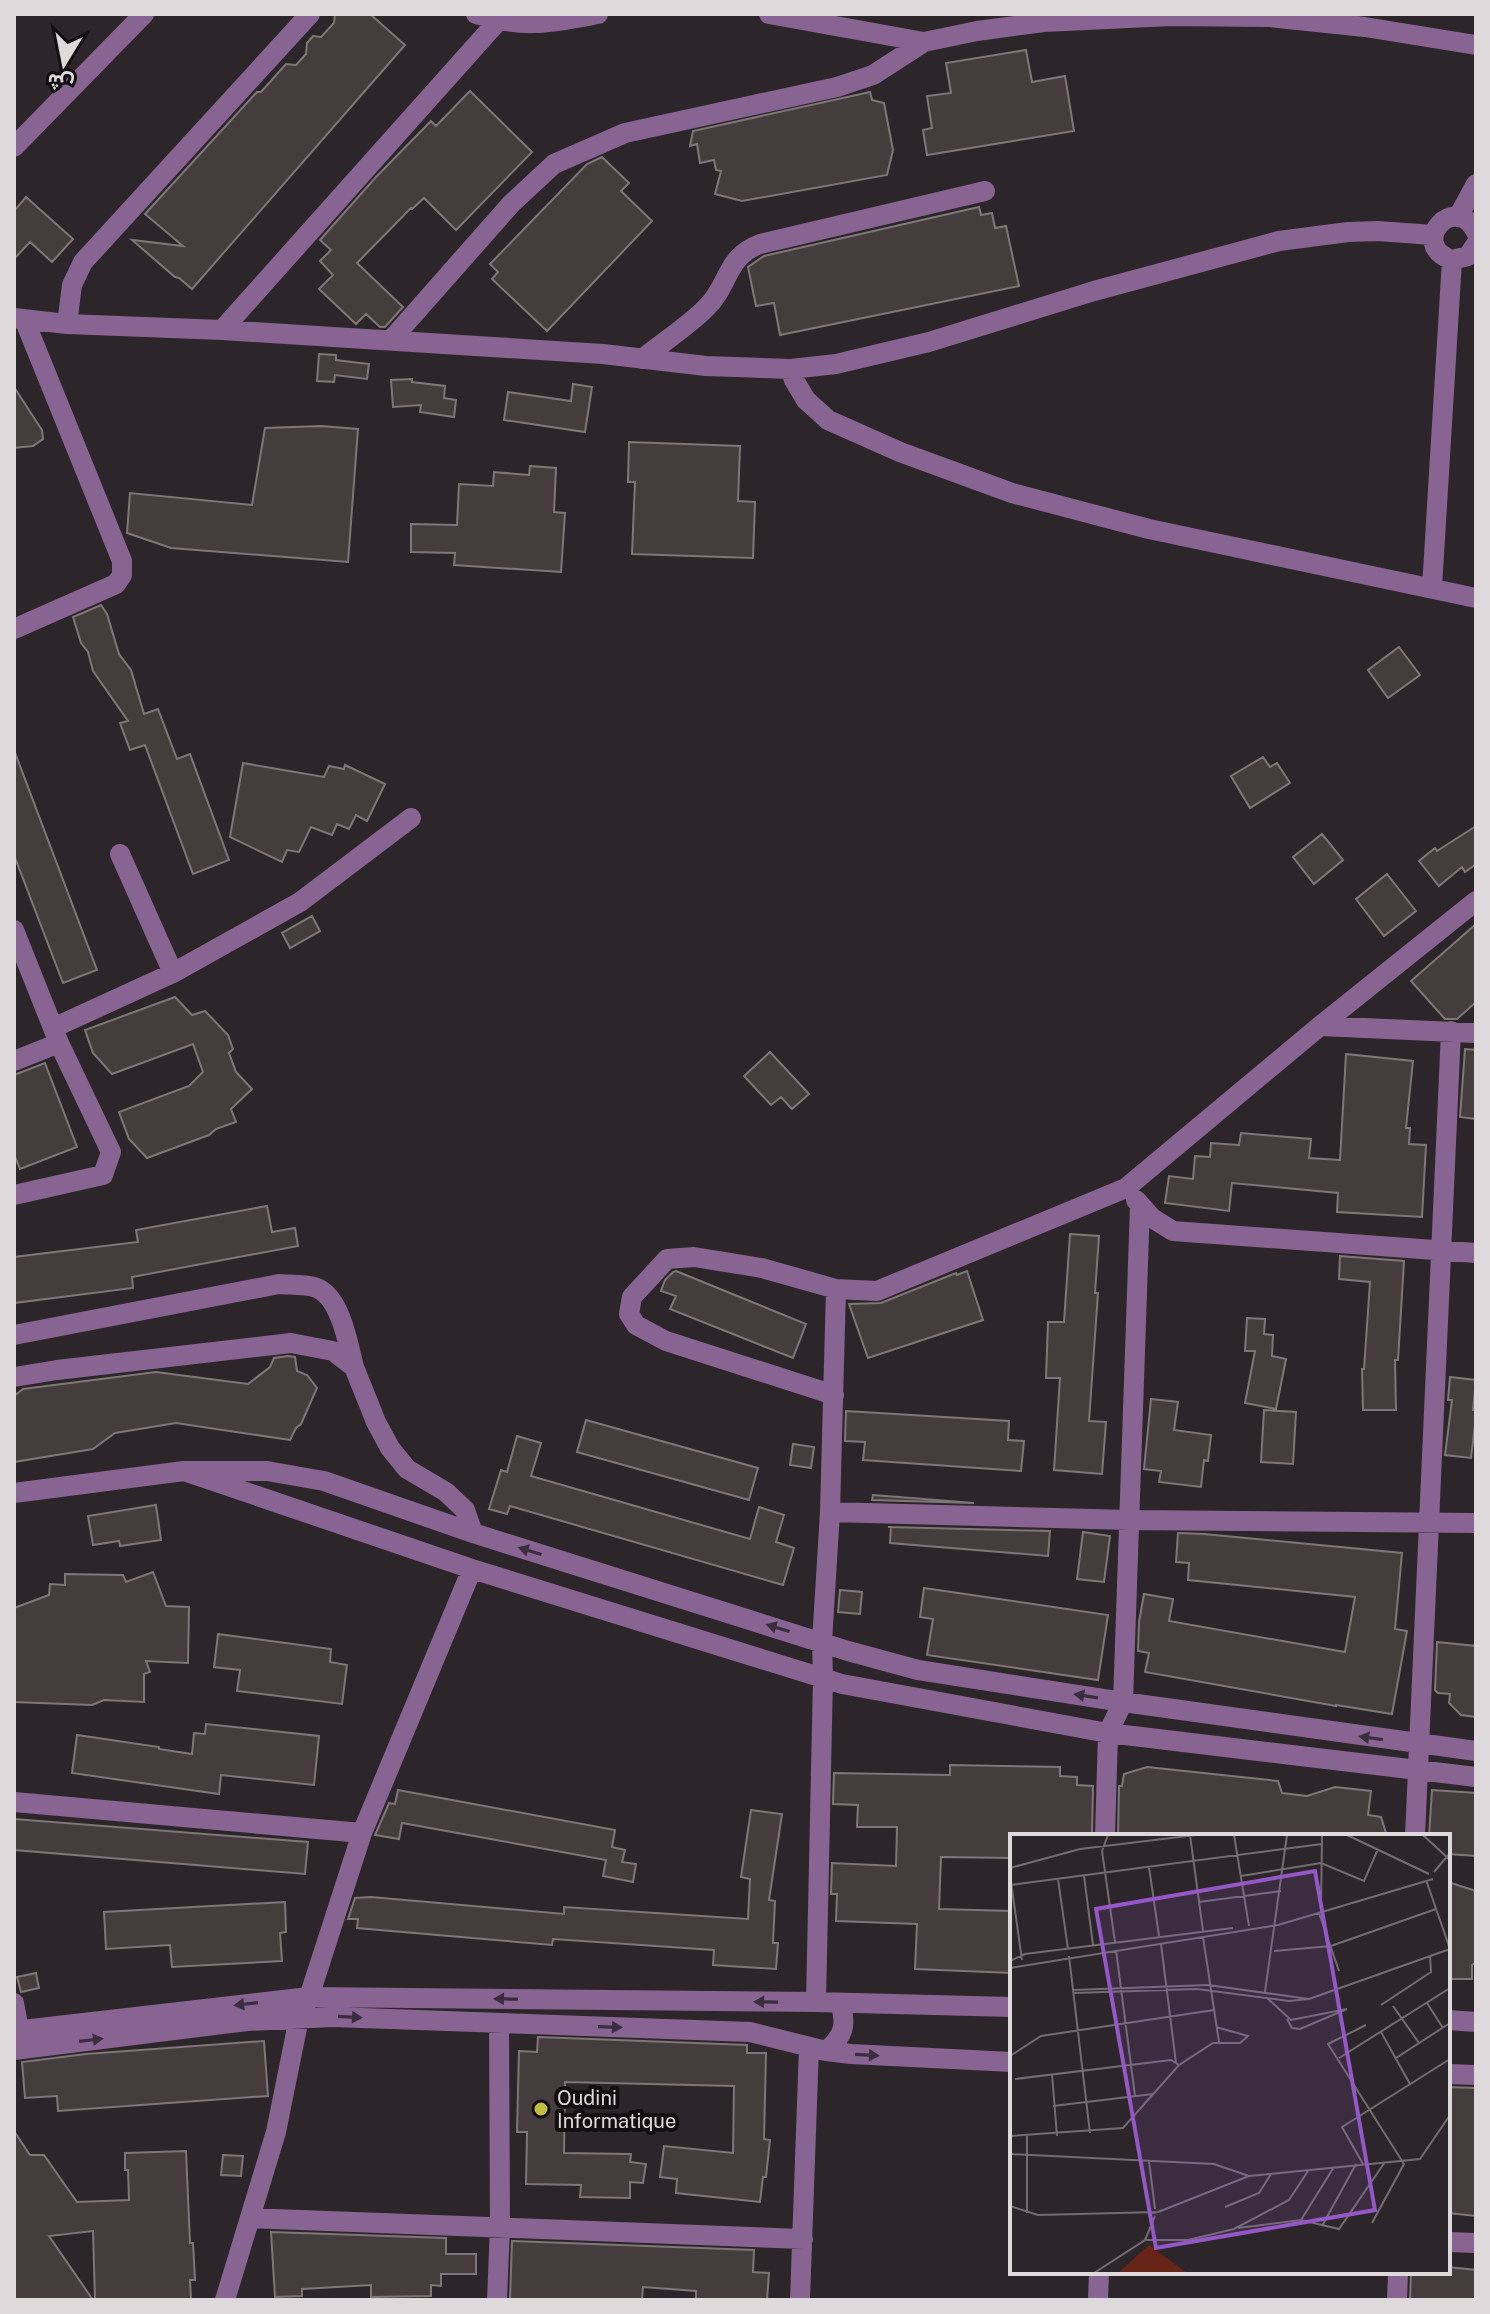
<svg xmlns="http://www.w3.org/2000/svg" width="1490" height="2314" viewBox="0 0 1490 2314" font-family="'Public Sans',Vazirmatn,sans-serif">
<rect width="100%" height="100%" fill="#2c2529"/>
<path fill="#453c3d" stroke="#7f7677" stroke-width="2" d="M335,14H370L405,45L192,289L179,278L175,277L132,240L183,246L145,214L257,92H261L286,64L296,65L306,54L307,43L313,36L321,37L334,23Z
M1026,50L1032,82L1065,76L1074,131L927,155L923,130L932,128L927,96L951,93L946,63Z
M470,91L532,152L456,230L424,198L412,209L411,208L357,263L403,307L385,327H380L366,314L356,324L319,289L333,275L320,261L331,250L320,240L376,177L431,121L436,126Z
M870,92L872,100L884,103L893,150L887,175L742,201L715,194L721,171L716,170L714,160L700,163L697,144L690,146L693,131Z
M602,157L629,183L621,191L652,221L547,331L492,279L498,272L490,264L587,164Z
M26,197L73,239L52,262L30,242L14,259V211Z
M979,207L981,215L992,213L995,228L1006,226L1019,286L780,335L774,303L756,306L748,267L764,256Z
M319,354L336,355V360L369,364L367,379L335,375L334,382L317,381Z
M412,379V382L445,386L444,398L456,400L454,417L420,412L421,405L393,407L391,380Z
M573,384L592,387L585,432L504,420L508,392L571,401Z
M14,387L42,430L43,439L33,446L14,448Z
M321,426L358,429L348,562L171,548L127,533L130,493L252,505L265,428Z
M629,442L740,446L738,501L755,502L753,558L632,554L635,482H628Z
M530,466L556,468L554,512L565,513L561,572L454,565L455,553L411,552V524L457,525L459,484L493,486L494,472L529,475Z
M101,605L107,614L119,654L131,670L144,714L158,709L177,759L190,754L229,860L193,874L145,745L130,750L120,723L128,721L93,671L88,652L81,643L73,617Z
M1399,647L1420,675L1388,698L1368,670Z
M14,750L97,970L63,983L14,855Z
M1263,757L1270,767L1277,763L1290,783L1250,808L1231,776Z
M243,763L324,777L329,766L344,769L345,765L385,784L367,821L356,815L349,829L337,824L332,835L311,827L299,852L287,850L282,862L230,837Z
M1476,826V864L1465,872L1462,867L1439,886L1419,861L1435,848L1437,851Z
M1322,834L1343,860L1314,884L1293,857Z
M1387,874L1416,911L1384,936L1356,899Z
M312,916L320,931L290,948L282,933Z
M1476,924V1002L1457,1019H1445L1411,981Z
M175,997L192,1015L205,1011L228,1035L233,1049L229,1053L236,1072L252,1089L231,1109L236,1122L216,1129L209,1135L147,1158L129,1139L119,1112L189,1086L203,1072L193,1044L112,1074L93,1053L85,1030Z
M1465,1049L1476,1050V1119L1460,1117Z
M770,1052L809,1094L792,1109L781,1097L771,1105L744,1076Z
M1346,1054L1413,1061L1406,1128H1410L1409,1144L1426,1145L1422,1217L1337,1212L1338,1193L1232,1183L1229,1211L1165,1203L1169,1176L1193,1179L1195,1156L1210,1157L1211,1143L1239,1145L1241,1133L1311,1139L1309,1158L1340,1160Z
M45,1063L77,1147L20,1169L14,1154V1075Z
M267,1206L272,1232L295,1228L298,1246L132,1277L133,1288L14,1303V1257L138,1242L136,1230Z
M1070,1234L1099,1236L1095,1293H1098L1089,1421L1106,1422L1102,1474L1054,1470L1060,1378H1046L1048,1322H1064Z
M1340,1256L1404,1261L1398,1360H1395L1396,1410H1363L1362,1369H1364L1370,1282L1339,1279Z
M676,1271L806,1324L793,1358L670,1309L676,1296L661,1291L665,1280L673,1272Z
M967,1271L983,1320L868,1358L849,1304L881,1303L956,1273L957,1275Z
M1247,1318L1265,1319L1264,1334L1273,1335L1272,1356L1286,1359L1276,1409L1245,1403L1255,1351H1245Z
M288,1356L295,1357L297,1371L307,1375L317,1388L301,1424L296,1428L290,1440L176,1423L115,1433L93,1449L14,1462V1396L23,1389L156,1372L248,1384L270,1367L274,1358Z
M1450,1377L1476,1380L1473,1410H1476V1417L1471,1458L1445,1455L1452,1400H1448Z
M1151,1399L1178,1402L1174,1430L1211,1435L1208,1461L1204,1460L1201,1487L1159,1482L1161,1471L1144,1469Z
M1264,1410L1296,1412L1293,1464L1261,1462Z
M846,1411L1009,1421L1008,1440L1024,1441L1021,1471L863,1460L865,1442L845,1441Z
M586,1420L758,1468L749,1500L577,1452Z
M517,1436L541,1443L531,1476L750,1539L759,1507L784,1515L776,1542L794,1548L783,1585L510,1506L507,1514L489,1509L501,1470L507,1472Z
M793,1444L814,1447L811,1468L790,1465Z
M873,1495L974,1503L872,1500Z
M156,1505L161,1540L120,1546L119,1541L93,1545L88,1516Z
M888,1527L1050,1531L1048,1556L890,1543L891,1527Z
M1083,1532L1110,1536L1104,1582L1077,1579Z
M1178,1533L1204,1534L1402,1553L1395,1629L1407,1631L1392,1714L1336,1705V1706L1145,1672L1149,1653L1138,1651L1139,1622L1144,1594L1173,1599L1169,1621L1345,1652L1355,1597L1188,1580L1189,1563L1176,1562Z
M153,1572L166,1606L189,1607L188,1663L146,1661L150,1672L144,1674V1702L104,1700L92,1705L14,1702V1608L49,1595L50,1584L65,1585V1574L123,1575L126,1582Z
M924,1588L1108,1615L1098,1680L927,1655L933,1619L920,1617Z
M840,1590L862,1592L860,1614L838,1612Z
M218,1634L331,1649L330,1662L347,1665L342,1704L237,1691L240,1670L214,1667Z
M1437,1642L1476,1646V1717L1461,1715L1449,1703L1450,1694L1438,1693L1435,1690Z
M206,1724L319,1736L314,1785L221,1775L219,1794L72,1773L77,1735L159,1747V1749L192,1754L194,1733L205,1734Z
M950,1765L1060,1767V1776L1077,1777V1785L1093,1786L1092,1836H1012V1858L941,1857L939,1909L1012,1911V1973L915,1969L917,1924L836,1921L837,1894H831L832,1863L896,1866L897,1827H857L858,1805L833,1804L834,1773L950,1775Z
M1147,1767L1278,1781L1282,1793L1307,1796L1335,1787L1371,1791L1368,1815L1381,1817L1387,1836H1118L1119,1786H1122L1124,1774Z
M398,1790L615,1830L612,1847L625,1850L622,1862L636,1864L633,1882L603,1876L606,1860L402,1823L399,1839L375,1835L389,1803L395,1804Z
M1432,1790L1476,1793V1856L1448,1854V1836H1429Z
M751,1810L782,1814L769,1900L775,1901L773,1943H778L776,1969L713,1965L714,1950L553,1939L552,1945L357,1928L358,1919H348L355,1898L371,1897L564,1914V1907L748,1919L750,1879L741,1877Z
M14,1819L308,1842L305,1874L14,1850Z
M1448,1882L1476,1891V1962L1472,1965V1979H1448Z
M285,1902L286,1932L280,1933L282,1961L172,1967L170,1945L106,1949L104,1912Z
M36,1973L39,1988L21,1992L17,1977Z
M538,2037L747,2045V2053H766L764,2139L770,2140L766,2177H763L760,2202L676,2193L677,2179L660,2177L664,2146L733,2153L734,2086L565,2082L564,2153L631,2154L630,2162L646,2164L643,2183L630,2182V2198L580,2197L581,2185L526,2184L527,2132H517L519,2051L537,2052Z
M264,2041L268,2096L58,2111L57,2096L25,2098L22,2062L86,2054Z
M1448,2087L1476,2088V2216L1448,2213Z
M14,2131L30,2155H44L77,2202L129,2200L128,2170H125V2153L186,2151L190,2243H193L195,2280H190L191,2300H95L93,2231L49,2236L93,2300H14Z
M223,2155L243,2156L241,2176L221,2175Z
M271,2232L446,2238V2254H476V2274H441V2286L431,2285V2296L371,2297V2285L302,2289V2296L275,2297Z
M512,2241L754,2250L753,2272L769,2273L767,2300H696V2291L643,2287L642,2300H510Z
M1448,2267L1476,2270V2300H1410L1411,2272H1448Z"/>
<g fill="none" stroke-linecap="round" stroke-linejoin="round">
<path stroke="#876492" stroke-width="20" d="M476,14C525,29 550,23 598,14
M769,14L924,42
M14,147L144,14
M1458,217L1476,184
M1476,232C1457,191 1406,243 1452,260L1468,256L1476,244
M14,318L67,324L222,330L603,354L706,366L791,369L836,364L929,342L1094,291L1279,241L1348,232L1378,231L1433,235
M67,324L72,285L83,262L310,14
M222,330L498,21
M391,340L511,204L554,164L625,133L837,87L873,75L924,42L977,31L1044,22L1171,16L1269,17L1365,27L1476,45
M642,359C663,342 687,327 706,308C730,285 725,257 760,244L985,191
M791,369L794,380L806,400L828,420L900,452L1012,493L1149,529L1476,598
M1432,588L1452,260
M14,629L116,584L122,575V561L24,319
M120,854L173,973
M14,930L59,1043L111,1152L103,1175L14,1195
M1320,1026L1476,1033
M53,1028L173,973L300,902L411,818
M14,1061L59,1043
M1136,1200L1152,1218L1173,1231L1476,1253
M14,1335L279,1284C290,1285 306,1284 317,1288C341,1298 348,1344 354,1367
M14,1377L57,1370L291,1343L333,1351L354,1367L376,1422L390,1448L407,1469L446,1492L465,1510L473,1533
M834,1395L666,1341L636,1325L629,1314L632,1297L667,1259L694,1257L762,1268L836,1289L877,1291L1126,1188L1320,1026L1476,901
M14,1493L184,1471
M830,1512L1130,1520L1476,1523
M1476,1751L1123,1702L918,1670L848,1651L473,1533L324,1481L267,1471H184L472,1569L842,1684L1108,1733L1476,1777
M14,1802L362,1833
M1105,1836L1108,1733L1123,1702L1140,1205
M1415,1836L1451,1031
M816,2002L823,1678L822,1642L830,1512L836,1289
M14,2003L19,2030
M1448,2020L1476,2022
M14,2031L309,1997L816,2002L1012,2007
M14,2050L247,2021L333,2017L750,2032L826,2051L851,2054L1012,2062
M826,2051C844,2036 847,2025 840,2003
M1448,2074L1476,2075
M250,2218L803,2239
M1448,2242L1476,2243
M225,2300L276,2132L299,2018L309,1997L362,1833L472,1569
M497,2300L500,2226L499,2024
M800,2300L809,2047
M1098,2300L1099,2272
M1397,2300L1398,2272"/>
</g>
<defs><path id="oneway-solid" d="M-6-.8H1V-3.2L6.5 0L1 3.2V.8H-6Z" transform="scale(2)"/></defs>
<g fill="#3b2d3e">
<use href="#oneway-solid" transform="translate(530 1551) rotate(-163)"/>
<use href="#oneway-solid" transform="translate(778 1628) rotate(-163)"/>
<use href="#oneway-solid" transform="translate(1086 1696) rotate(-171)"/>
<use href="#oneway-solid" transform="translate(1371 1738) rotate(-172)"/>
<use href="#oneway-solid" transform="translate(506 1999) rotate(-179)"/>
<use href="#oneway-solid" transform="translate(766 2002) rotate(-179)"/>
<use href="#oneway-solid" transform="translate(246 2004) rotate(173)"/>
<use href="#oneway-solid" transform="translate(350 2017) rotate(3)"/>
<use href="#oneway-solid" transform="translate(610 2027) rotate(2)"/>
<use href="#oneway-solid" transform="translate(91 2040) rotate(-7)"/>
<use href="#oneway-solid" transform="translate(867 2055) rotate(3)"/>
</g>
<circle fill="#bfbe41" stroke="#120f11" stroke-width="3" cx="541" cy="2109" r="8"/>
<g text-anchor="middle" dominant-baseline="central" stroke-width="8" stroke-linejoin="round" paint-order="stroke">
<g font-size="20" fill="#dedadc" stroke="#120f11" text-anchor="start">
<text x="557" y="2098">Oudini<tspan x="557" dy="23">Informatique</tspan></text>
</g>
</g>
<g transform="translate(1010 1834)">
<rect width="440" height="440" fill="#2c2529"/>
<path d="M139,411L177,439H108Z" fill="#672518"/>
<path fill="none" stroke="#736d71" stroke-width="2" d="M98,1L92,17L105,108M180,1L193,97M224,1L239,92M337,1L419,40M413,1L440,26M139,33L149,102M0,34L70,15L186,1M424,38L440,19M0,41L12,126M74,42L83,111M231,42L311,29L354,47L368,15M48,45L58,115M416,46L440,115M1,51L312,10M189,68L271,57M311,75L312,1M309,79L329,137M193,103L209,208M151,110L166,229M106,116L125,262M264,117L321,112L426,75M59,122L80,299M0,127L15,120L223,94M0,134L268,91L423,45M63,156L198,151L299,165L279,167L187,155L63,159M255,158L277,1M256,163L281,186L337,175L290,195L282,194L277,185M299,165L440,115M417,169L433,194M371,171L421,138L420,122M383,172L409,209M356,191L318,210L394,330L362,389M371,198L400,250M0,222L31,202L204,176M329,224L440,154M386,224L440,189M42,240L47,302M5,245L161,226L169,231M43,272L143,260M0,302L113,294L169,231L203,209H230L238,202L206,193M0,320L204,330L239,342M139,327L145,375M353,330L332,293L440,225M0,372L28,381L148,378L142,379M215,373L249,359L261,340M148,378L239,342L410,325L440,281M17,379V302M291,386L324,333M312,392L346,330M228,394L291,386L329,395L375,328M135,406H178L224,395L279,366L298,337M84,439L135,406L145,382"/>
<path fill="#9458c6" fill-opacity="0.15" stroke="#9458c6" stroke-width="4" d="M305,37L365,376L146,414L86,75Z"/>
<rect width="440" height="440" fill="none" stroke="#dedadc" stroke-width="4"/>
</g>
<rect width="1490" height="2314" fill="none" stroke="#dedadc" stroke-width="32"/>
<g transform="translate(64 64) rotate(190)" stroke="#120f11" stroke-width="6" paint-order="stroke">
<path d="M0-6L14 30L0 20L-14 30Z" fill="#dedadc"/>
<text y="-12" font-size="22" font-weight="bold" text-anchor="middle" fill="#dedadc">ش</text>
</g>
</svg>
